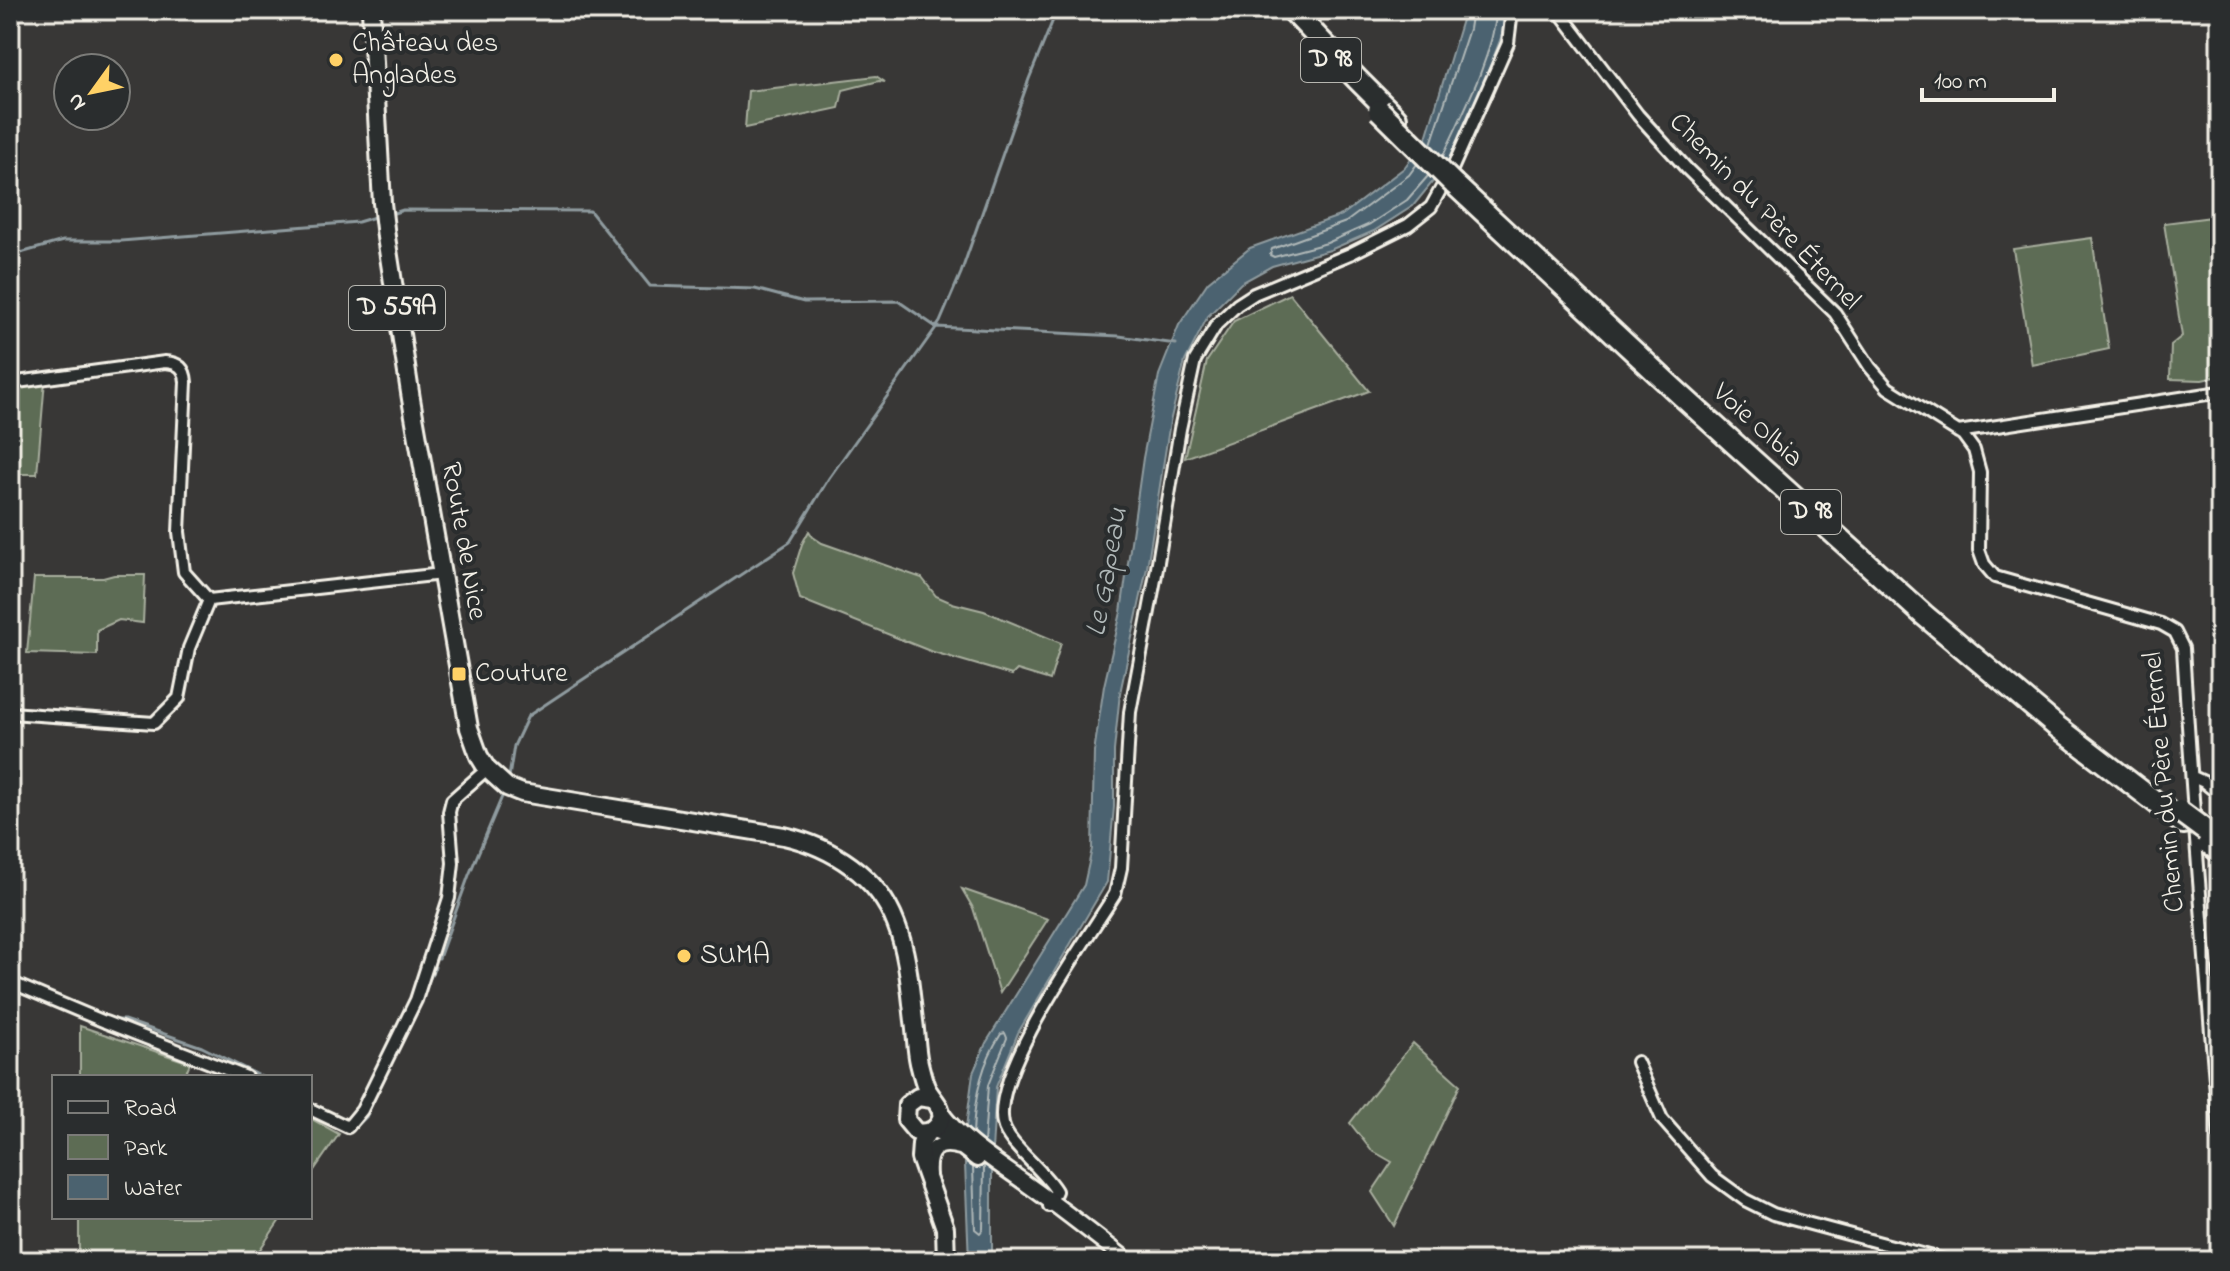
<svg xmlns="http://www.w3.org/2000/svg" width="2230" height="1271" viewBox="0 0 2230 1271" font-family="'Indie Flower',sans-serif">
<rect width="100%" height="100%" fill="#383736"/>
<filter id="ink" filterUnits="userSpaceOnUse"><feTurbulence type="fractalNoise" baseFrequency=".0125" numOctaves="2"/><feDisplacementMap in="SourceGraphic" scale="16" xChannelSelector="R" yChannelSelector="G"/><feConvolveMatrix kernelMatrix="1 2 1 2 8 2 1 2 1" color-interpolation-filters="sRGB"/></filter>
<g filter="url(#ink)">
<path fill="#5d6c54" stroke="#a8ae9e" stroke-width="2" d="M876,76L885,82L879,81L843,90L839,108L745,128L748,91Z
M2220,216V376L2202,380L2170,379L2171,345L2182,336L2164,223Z
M2092,238L2109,349L2032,365L2013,249Z
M1290,294L1369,391L1185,458L1207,361L1234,321Z
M45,380L37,474H10V385Z
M809,531L813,537L822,543L922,578L936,596L952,603L984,611L1061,643L1050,680L1017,670L1012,675L930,651L800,599L793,573L802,544Z
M114,575H145L143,623L119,620L97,630V655L27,653L34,578H103Z
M962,889L1048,919L1000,993L973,908Z
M80,1026L190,1063L184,1077H80Z
M1413,1043L1460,1085L1394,1226L1372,1192L1392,1162L1371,1150L1350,1123Z
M310,1118L339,1134L310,1176Z
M79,1217H282L252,1261H79Z"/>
<path fill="#4b626f" stroke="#8f9b9f" stroke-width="2" d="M1465,10H1505L1502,35L1475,105L1449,162L1413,206L1374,231L1330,250L1272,266L1241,283L1208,316L1185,361L1170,422L1147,568L1120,693L1114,751V807L1107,882L1018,1033L996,1087L992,1150V1261H969L965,1164L966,1127L973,1073L986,1043L1084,885L1092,849L1094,752L1104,686L1121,612L1143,458L1159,375L1179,325L1208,282L1250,248L1342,215L1404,168L1426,138Z"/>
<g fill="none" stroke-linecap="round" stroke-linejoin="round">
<path stroke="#b0b8b8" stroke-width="2" d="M1431,144L1469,29L1472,10
M1443,156C1464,110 1491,61 1497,10
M1417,164L1409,175L1346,222L1272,249L1270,255L1274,257L1327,243L1370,224L1407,200L1428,176
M973,1134C974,1099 982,1063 1001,1034L1005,1033L1007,1038L988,1085L984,1143
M973,1167L975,1229L980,1233L983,1229L984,1165"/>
<path stroke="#8f9b9f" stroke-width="3" d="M394,213L403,210L590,211L650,286L755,289L804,302L898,301L936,327L1119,336L1176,344
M10,256L63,241H121L358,222L378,216
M509,777L514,746L528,716L790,542L829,478L940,322L961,273L1029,79L1057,10
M439,958L469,875L504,792
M423,993L435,967
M113,1020H124L202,1047L262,1077
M310,1102L338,1117
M352,1131L366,1117L400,1044"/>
<g stroke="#f4f1e8" stroke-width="16">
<path id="street" d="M1558,10L1638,115L1687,169L1835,313L1870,367L1888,388L1963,435L1974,450L1980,472L1979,550L1984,564L1995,577L2161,624L2175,632L2183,648C2193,812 2206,976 2220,1140
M10,383L165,362C179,363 185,368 186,382L179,532L184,572L209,600
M1958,432L2220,392
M10,713L154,723L179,698L189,648L209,600L442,574
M2193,777L2204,782L2220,795
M10,982L105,1022L246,1077
M1637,1062L1662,1119L1712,1176L1745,1200L1773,1214L1948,1261
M310,1109L348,1127L362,1110L416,1000L449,898L453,863L449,812L452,800L487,769
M1049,1206L1056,1191C1044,1170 1007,1144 1003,1124C991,1072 1086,941 1115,894L1121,868L1130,712L1156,574L1180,429L1195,360L1217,324L1237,305L1254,294L1350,254L1408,225L1431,207L1453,167L1508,43L1512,10"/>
</g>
<g stroke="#f4f1e8" stroke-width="20">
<path id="secondary" d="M941,1113C964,1143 998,1163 1028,1185C1062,1209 1095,1235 1128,1261
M933,1130L946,1135L977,1159
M928,1175C926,1151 936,1140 960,1147"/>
</g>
<g stroke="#f4f1e8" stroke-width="22">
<path id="primary" d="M371,10L382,203L386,237L411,399L469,728L479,756L487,769L507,787L522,793L784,836C832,847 878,876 896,924C908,954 910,988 914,1021C916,1035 916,1050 919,1063C921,1071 923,1080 926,1087C931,1098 944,1107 941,1119C937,1131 927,1134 916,1132L906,1120L907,1105L918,1097L932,1099
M927,1133L921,1144L920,1158L945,1228L946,1261"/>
</g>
<g stroke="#f4f1e8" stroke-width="26">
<path id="highway" d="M1292,10L1357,79L1396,118
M1454,184L1673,388L1924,615L2055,725L2183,823
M2202,838L2220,852"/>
</g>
<use href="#street" stroke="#2a2d2e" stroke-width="10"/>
<use href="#secondary" stroke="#2a2d2e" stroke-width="14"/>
<use href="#primary" stroke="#2a2d2e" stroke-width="16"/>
<use href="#highway" stroke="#2a2d2e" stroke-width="20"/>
<g stroke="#f4f1e8" stroke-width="26" stroke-linecap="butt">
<path id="highway-bridge" d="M1379,110L1454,184
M2179,811L2206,831"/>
</g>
<use href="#highway-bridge" stroke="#2a2d2e" stroke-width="20"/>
</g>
</g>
<g fill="#ffd166" stroke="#2a2d2e" stroke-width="3">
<circle cx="336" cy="60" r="8"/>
<rect x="451" y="666" width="16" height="16" rx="4"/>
<circle cx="684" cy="956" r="8"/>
</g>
<g text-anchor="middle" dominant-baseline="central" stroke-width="8" stroke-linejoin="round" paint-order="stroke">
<g fill="#2a2d2e" stroke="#b7b6b0" stroke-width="2">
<rect x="1301" y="38" width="60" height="44" rx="6"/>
<rect x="349" y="286" width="96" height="44" rx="6"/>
<rect x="1781" y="490" width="60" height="44" rx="6"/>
</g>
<g font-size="26" font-weight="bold" fill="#f4f1e8">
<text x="1331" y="60">D 98</text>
<text x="397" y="308">D 559A</text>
<text x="1811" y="512">D 98</text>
</g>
<g font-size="28" fill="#f4f1e8" stroke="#2a2d2e" text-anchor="start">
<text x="352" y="44">Château des<tspan x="352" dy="32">Anglades</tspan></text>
<text x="475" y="674">Couture</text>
<text x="700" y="956">SUMA</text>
</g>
<g font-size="28" fill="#f4f1e8" stroke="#2a2d2e">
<text transform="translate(1764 212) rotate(46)">Chemin du Père Éternel</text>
<text transform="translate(1757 426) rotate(42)">Voie Olbia</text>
<text transform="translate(463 541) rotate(80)">Route de Nice</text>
<text transform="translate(2165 782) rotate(-95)">Chemin du Père Éternel</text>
</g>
<g font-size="30" font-style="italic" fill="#b0b8b8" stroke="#2a2d2e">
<text transform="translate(1108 572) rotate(-80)">Le Gapeau</text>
</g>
</g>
<rect width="2230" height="1271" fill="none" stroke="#2a2d2e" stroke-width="40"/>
<rect x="20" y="20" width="2190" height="1231" fill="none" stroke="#f4f1e8" stroke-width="3" filter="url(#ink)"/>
<rect x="52" y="1075" width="260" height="144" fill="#2a2d2e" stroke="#7b7b78" stroke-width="2"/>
<rect x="68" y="1101" width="40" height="12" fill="#2a2d2e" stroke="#7b7b78" stroke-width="2"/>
<text x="124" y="1115" font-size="24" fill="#f4f1e8">Road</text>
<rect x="68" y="1135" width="40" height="24" fill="#5d6c54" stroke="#7b7b78" stroke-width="2"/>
<text x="124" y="1155" font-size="24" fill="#f4f1e8">Park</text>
<rect x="68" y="1175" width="40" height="24" fill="#4b626f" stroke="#7b7b78" stroke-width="2"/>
<text x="124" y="1195" font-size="24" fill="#f4f1e8">Water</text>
<g transform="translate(92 92) rotate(237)"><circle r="38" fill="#2a2d2e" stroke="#7b7b78" stroke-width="2"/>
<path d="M0-6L14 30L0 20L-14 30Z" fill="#ffd166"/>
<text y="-12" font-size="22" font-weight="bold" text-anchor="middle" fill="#f4f1e8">N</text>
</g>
<path d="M1922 88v12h132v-12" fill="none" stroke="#f4f1e8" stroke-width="4"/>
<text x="1934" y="88" font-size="24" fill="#f4f1e8" stroke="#2a2d2e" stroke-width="6" paint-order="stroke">100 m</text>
</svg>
